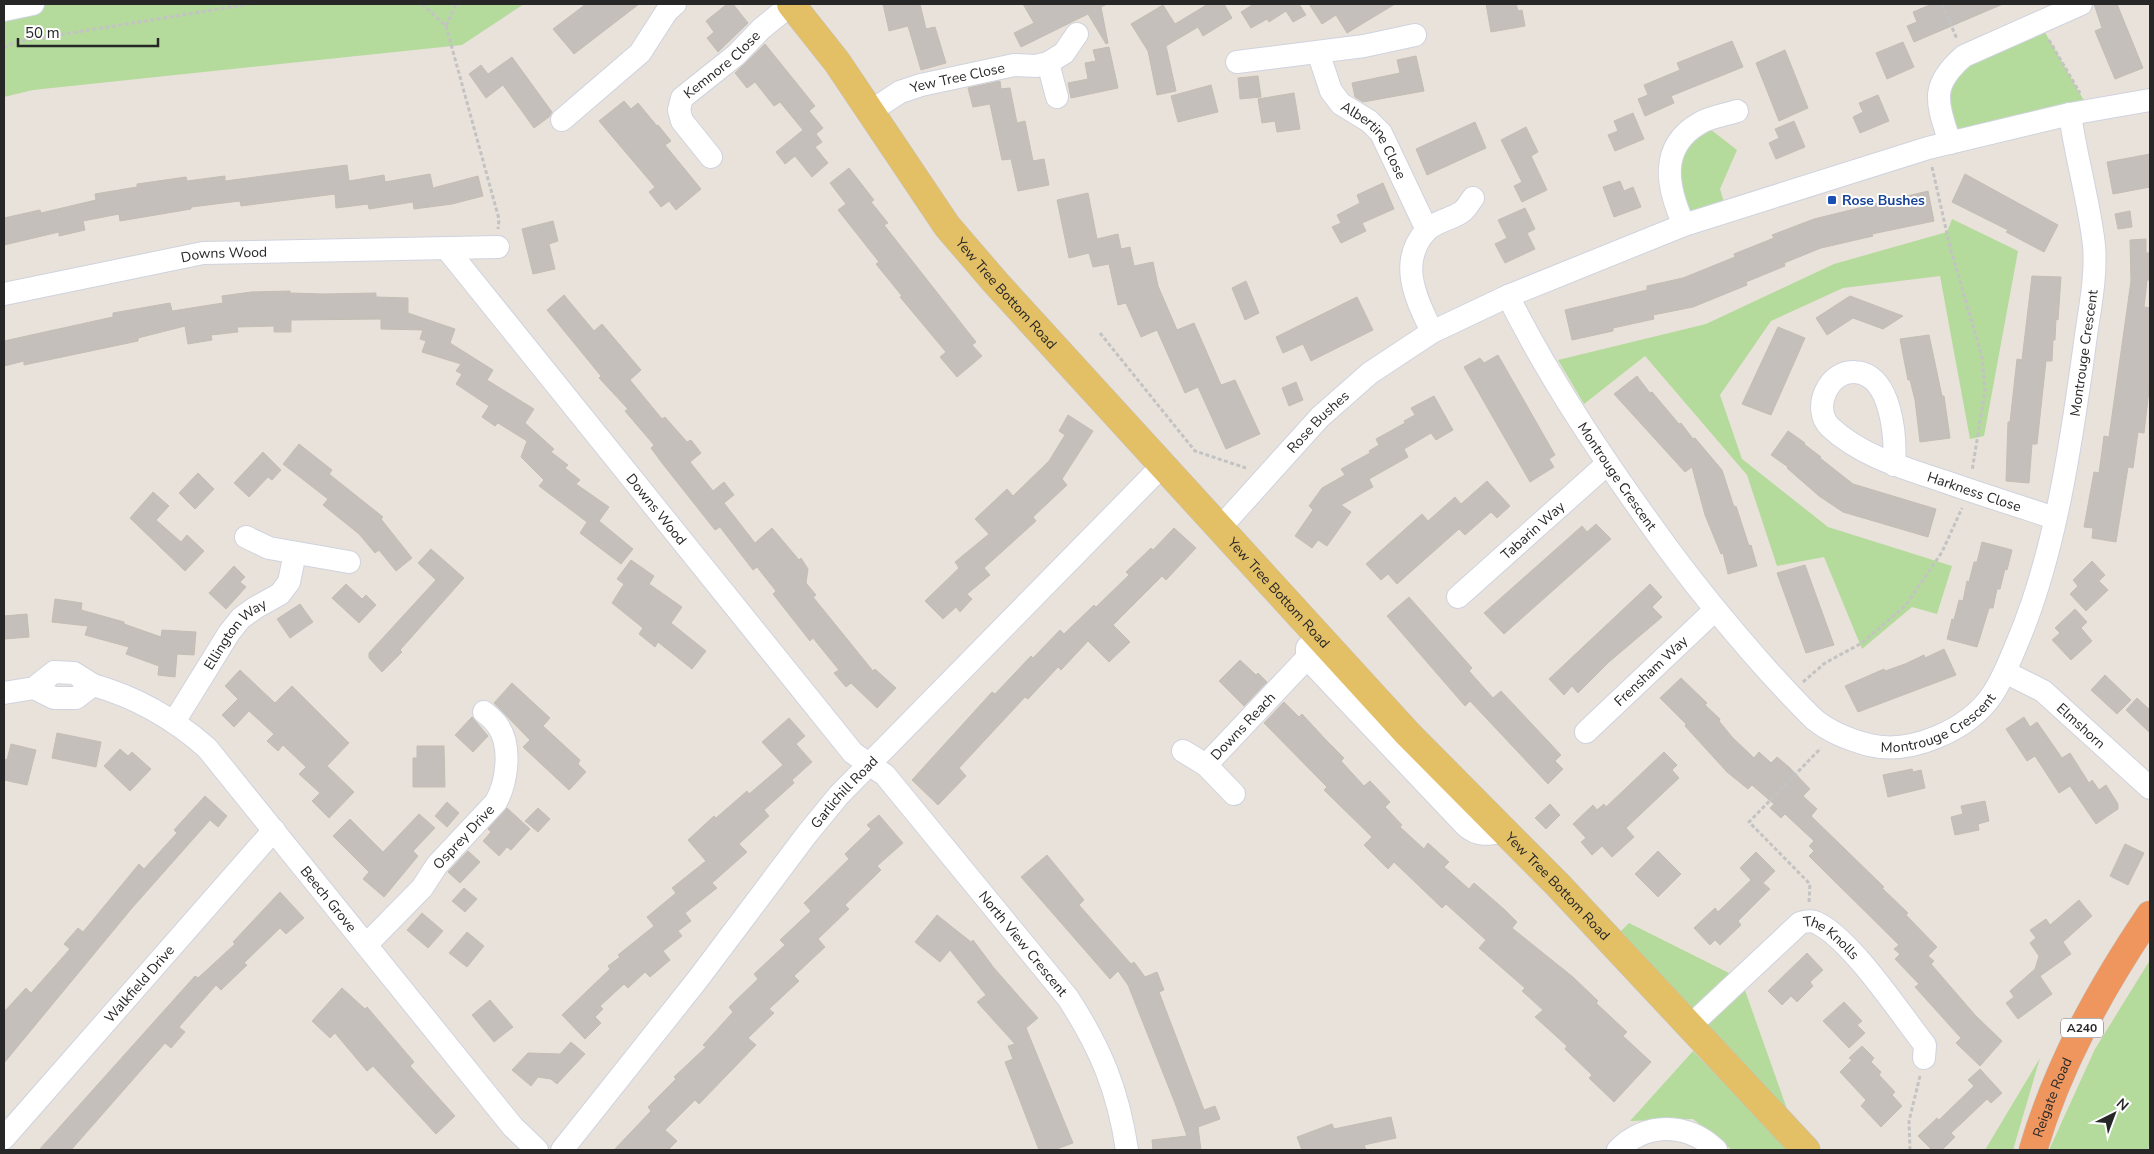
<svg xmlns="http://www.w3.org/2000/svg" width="2154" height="1154" viewBox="0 0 2154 1154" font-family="'Nunito Sans',sans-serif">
<rect width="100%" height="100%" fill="#e9e2da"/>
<path fill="#b4db9b" d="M4,4H524L462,45L33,90L4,97Z
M2039,22L2090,111L1950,143L1941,81Z
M1701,122L1737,150L1720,189L1727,212L1684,225L1671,157Z
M1952,219L2018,251L1984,436L1970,439L1940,276L1843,288L1771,321L1720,395L1742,459L1828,527L1952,566L1937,614L1912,607L1862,649L1824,557L1777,566L1747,475L1645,356L1584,404L1558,360L1706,324L1834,264L1947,232Z
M1629,923L1741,979L1799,1143L1610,942Z
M2150,960V1141L2148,1150H2049L2095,1049Z
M1693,1051L1789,1150H1732L1693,1119L1630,1121Z
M2040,1058L2013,1150H1985Z"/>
<path fill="#c4bfba" stroke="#c4bdb4" d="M586,4H639L574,54L553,29Z
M727,4H733L748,23L718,52L707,38L714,32L706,21Z
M883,4H920L926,29L935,27L946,63L921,70L908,26L889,31Z
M1023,4H1107L1101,7L1108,43L1106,44L1088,14L1021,47L1014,33L1034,23Z
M1208,4H1224L1232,18L1203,36L1198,27L1166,46L1176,91L1157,95L1148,51L1131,24L1163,5L1175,24Z
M1254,4H1299L1306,15L1293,22L1286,11L1269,22L1267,19L1251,28L1241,12Z
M1309,4H1395L1347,33L1336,15L1322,24Z
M1486,4H1516L1518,11L1522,10L1525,26L1491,32Z
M1932,4H2003L1914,42L1907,26L1917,22L1913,12Z
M2094,4H2117L2143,68L2115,79L2095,31L2102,28Z
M1732,41L1743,67L1671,96L1674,103L1645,116L1638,99L1648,95L1644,85L1680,70L1677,63Z
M1903,42L1914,67L1887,79L1876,53Z
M765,44L815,106L809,111L823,128L816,134L822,142L815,147L828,163L812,177L795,156L785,164L776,152L803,130L780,102L774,106L755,82L747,88L735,73Z
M1109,47L1118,88L1071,98L1068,83L1088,79L1085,63L1096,61L1093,50Z
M1785,50L1808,108L1779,121L1756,63Z
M1416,56L1424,91L1363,102L1355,97L1352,83L1400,73L1397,60Z
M512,57L552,112L549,117L534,128L503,85L486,98L469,74L481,65L488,74Z
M1258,76L1261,97L1240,99L1238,78Z
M1000,81L1001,89L1010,88L1017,123L1025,121L1033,161L1044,159L1049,185L1018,191L1011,159L1002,160L990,104L973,107L968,88Z
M1211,85L1218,112L1178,122L1171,96Z
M1294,93L1300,129L1277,132L1275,121L1262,123L1258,99Z
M1878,95L1889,121L1860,133L1853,117L1863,112L1859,103Z
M624,101L631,109L638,103L657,126L658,125L671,141L665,145L701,189L676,210L669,201L661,207L649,192L655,187L599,121Z
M1633,113L1644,139L1615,151L1608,135L1618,131L1614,121Z
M1794,121L1805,147L1776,159L1769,143L1779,138L1775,129Z
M1475,122L1486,148L1427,175L1416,149Z
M1526,127L1538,152L1531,156L1547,190L1522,202L1514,186L1522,182L1501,140Z
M2150,154V187L2113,194L2107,162Z
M347,165L349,181L384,175L385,182L430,174L433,188L478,176L483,196L452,204L414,209L413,202L369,209L368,204L336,208L335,194L241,206L240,201L191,207V209L120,221L119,214L83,221L85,230L59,236V232L4,245V218L40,210L41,213L96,200L95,194L137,187V184L186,177L187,181L225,176V181Z
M849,168L874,200L871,202L888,223L884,225L976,342L972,345L982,356L957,377L940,357L946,352L900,297L902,296L876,264L879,262L838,210L846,204L830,183Z
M1965,174L2058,225L2044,252L2006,232L2008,230L1952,202Z
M1620,181L1624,191L1633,187L1641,207L1614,217L1603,187Z
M1383,183L1394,209L1362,223L1366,231L1341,243L1332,227L1341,223L1337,215L1360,203L1357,195Z
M1928,191L1934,221L1872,234L1873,236L1821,248L1784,263L1785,266L1746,282L1747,285L1693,307L1653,315L1654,319L1613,328V331L1572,340L1565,310L1647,290V286L1683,278L1735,257L1734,254L1774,238L1772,235L1814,219Z
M1088,193L1097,239L1118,234L1121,249L1130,247L1134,266L1153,262L1158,286L1177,330L1194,323L1221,385L1235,380L1260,434L1226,449L1198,387L1185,393L1157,330L1141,337L1126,303L1118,305L1109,264L1093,267L1089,253L1069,258L1057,200Z
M1525,208L1535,229L1527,233L1535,249L1505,263L1495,244L1507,238L1498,220Z
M2130,211L2132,227L2118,229L2115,214Z
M553,221L558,241L549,244L555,269L533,274L522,229Z
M2146,239V253H2150V280H2147L2144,307L2150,308V381L2144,433L2138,432L2133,468L2128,467L2116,542L2092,538L2093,528L2084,527L2094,472L2099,473L2104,436L2109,437L2131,281L2130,240Z
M2032,276L2061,277L2058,320L2056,319L2055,340H2053L2052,361H2046L2037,444H2032L2029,483L2006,481L2008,422H2010L2017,359L2022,360Z
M1246,281L1259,313L1245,320L1232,288Z
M290,291V293L323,294L376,293V297L408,298V313L455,329L450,343L493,370L487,380L534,409L525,423L554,449L551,452L568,465L565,468L580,480L576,484L609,507L599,521L633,549L621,564L580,533L587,522L539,486L544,480L521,457L527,441L498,423L495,426L482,417L489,406L456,384L462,374L456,371L461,364L422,352L426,341L420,339L423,330L381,329V319L291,320V332H274V326L237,327L238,332L211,335L212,340L188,344L185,326L138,338V341L24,365V361L4,366V341L113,317V313L170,303L172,311L223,303L222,296L251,292Z
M564,295L594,331L602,324L641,370L630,380L662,419L665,417L687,442L691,440L701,453L690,462L713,491L724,482L734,495L724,503L755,543L772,528L799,560L801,558L808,569L806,583L816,595L813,597L873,671L875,669L896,688L877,708L851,683L846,687L834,673L839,670L813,638L810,641L773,594L776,591L757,567L753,570L720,527L715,530L662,463L651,448L654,445L625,411L628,409L599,378L601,376L547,310Z
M1850,296L1903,316L1883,329L1853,318L1827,335L1816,318Z
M1357,297L1373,330L1311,361L1303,344L1283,353L1276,337Z
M1778,327L1805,338L1771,415L1742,404Z
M1929,335L1942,396H1944L1950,438L1920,442L1915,400L1910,380H1908L1900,339Z
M1498,355L1555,455L1549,459L1554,467L1530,482L1464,367L1480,358L1484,363Z
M1637,376L1650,393L1652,392L1679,424L1681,423L1693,439L1695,438L1722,470L1734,507L1736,506L1749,546L1751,545L1757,566L1728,574L1723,553L1721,554L1705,515L1692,467L1685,472L1614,394Z
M1296,382L1303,400L1289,406L1282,388Z
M1434,396L1453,430L1436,440L1431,433L1404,449L1408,457L1369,479L1373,487L1341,505L1351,512L1327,546L1318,540L1312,548L1295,536L1313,510L1309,506L1322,488L1345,475L1341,469L1370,453L1369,451L1379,445L1376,439L1405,423L1404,421L1415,415L1411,408Z
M1068,415L1093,431L1062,479L1067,485L1033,517L1036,521L984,568L990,575L967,594L972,599L960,612L956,607L943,619L925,601L959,568L955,562L989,534L975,519L1007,489L1013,496L1049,461L1065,435L1059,431Z
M1788,431L1805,443L1804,444L1821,457L1820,458L1853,484L1936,509L1928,537L1843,512L1819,496L1787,468L1788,467L1771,455Z
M299,444L332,470L329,474L383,517L381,519L412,558L396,571L379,550L375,553L359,534L323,505L328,499L283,464Z
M263,452L281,470L272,480L268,477L249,497L234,483Z
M198,473L214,489L195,509L179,493Z
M1487,481L1510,506L1497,518L1491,512L1465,535L1459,529L1397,584L1388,574L1381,580L1366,564L1422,514L1428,521L1455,497L1461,504Z
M153,492L169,506L156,520L181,542L187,535L204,551L185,571L130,518Z
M1596,524L1611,539L1504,634L1484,613L1582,526L1587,532Z
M1174,528L1196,548L1166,580L1162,576L1113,625L1130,642L1109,662L1088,641L1061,670L1058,667L1028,699L1025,697L959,768L966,776L938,805L912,780L992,692L995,694L1031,656L1033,658L1060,630L1064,634L1094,605L1096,607L1129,575L1126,572L1151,548L1153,550Z
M1982,542L2012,550L2007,570L2005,569L2000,589H1997L1993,608H1989L1977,647L1947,639L1952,619L1954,620L1959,600L1963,601L1967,581L1969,582L1974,562H1977Z
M431,549L464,578L400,650L402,652L382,672L369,658V653L436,580L418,563Z
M631,560L654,576L649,584L682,607L671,623L706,651L692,669L658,642L655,647L639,634L643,628L612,603L624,584L617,579Z
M2092,561L2105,575L2099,581L2108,590L2086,611L2070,594L2078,586L2073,580Z
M1805,565L1834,645L1806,653L1777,573Z
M234,566L245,577L240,582L246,587L226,609L209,593Z
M346,584L362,599L366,595L376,605L359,623L332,598Z
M1650,584L1662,597L1652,607L1662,617L1609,662L1578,693L1572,686L1564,695L1549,679Z
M1409,597L1472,668L1469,671L1493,698L1501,691L1561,755L1555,761L1563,769L1548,784L1470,701L1465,706L1387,616Z
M55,599L82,603L81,610L124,622V624L161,637L162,630L196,632L194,655L177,654L175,677L158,675L159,666L126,654L129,647L85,635L88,626L52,622Z
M300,604L313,622L290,638L277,619Z
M2075,609L2087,622L2081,628L2092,641L2071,660L2052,640L2060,633L2055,628Z
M27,614L29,637L4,639V616Z
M1944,649L1956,675L1858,712L1845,686L1884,669L1885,671L1905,664L1924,655L1925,658Z
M1240,660L1256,675L1258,673L1267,682L1244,706L1219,681Z
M240,670L275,703L292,686L349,743L327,766L354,792L329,818L312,801L320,793L299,774L306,767L283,745L278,751L267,741L274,734L249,711L234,727L222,715L238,699L225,686Z
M2105,675L2131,700L2117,714L2091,690Z
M1681,678L1707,703L1705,705L1720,719L1719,721L1732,737L1754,758L1759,752L1771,763L1777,757L1789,767L1810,789L1803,796L1817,809L1811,816L1884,887L1882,888L1908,913L1906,915L1937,947L1928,956L1934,961L1931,964L1975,1015L2002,1041L1980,1066L1956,1043L1961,1038L1915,987L1919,984L1895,959L1900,954L1894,949L1899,945L1809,856L1814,851L1809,846L1814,841L1785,814L1781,818L1770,808L1774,804L1752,785L1748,789L1727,772L1685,726L1686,724L1660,698Z
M512,683L550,718L543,726L580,760L578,764L586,772L569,790L523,747L530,740L494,703Z
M2137,698L2150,710V733L2126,710Z
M1284,702L1299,717L1302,714L1326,740L1344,758L1341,761L1364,786L1370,781L1390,802L1385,807L1402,825L1400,827L1424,849L1428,843L1449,862L1444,867L1469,889L1474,883L1505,910L1517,922L1512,928L1573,977L1598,1001L1596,1003L1627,1032L1623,1036L1651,1062L1614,1102L1589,1078L1592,1075L1565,1049L1567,1046L1535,1017L1543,1010L1522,991L1525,988L1479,948L1486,940L1446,904L1442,908L1394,862L1388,869L1364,845L1372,837L1324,790L1327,787L1264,723Z
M472,717L488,736L473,752L455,735Z
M2024,717L2030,727L2037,722L2062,758L2070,753L2089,783L2092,780L2099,790L2106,785L2118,804V809L2096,824L2070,786L2059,793L2035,756L2027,761L2006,729Z
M789,718L805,736L796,744L812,762L792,780L794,783L764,810L769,816L739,844L747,852L712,883L717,888L685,913L691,921L678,931L682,936L663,951L670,960L650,977L645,972L628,988L624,984L600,1006L603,1009L595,1017L601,1023L585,1039L562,1015L610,969L608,966L620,957L618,955L654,926L647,917L676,893L672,888L706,861L688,840L714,816L716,818L747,791L749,794L783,765L762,742Z
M57,733L101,742L96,767L52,758Z
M11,744L36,750L27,785L4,780V759L7,760Z
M417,746H444L445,787H413V758H417Z
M120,749L128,756L132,752L151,769L130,791L104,766Z
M1664,752L1677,765L1672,770L1679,778L1626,828L1634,837L1612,857L1602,846L1592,855L1581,842L1586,838L1573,824L1593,805L1597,810L1604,804L1606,807Z
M1912,769L1913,772L1921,770L1925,788L1888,797L1883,775Z
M205,796L227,816L218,827L210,820L132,908L4,1063V1012L26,988L31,993L70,949L64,944L78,928L83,932L139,864L144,869L177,833L174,830Z
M1985,801L1989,821L1978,824L1979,830L1955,835L1951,817L1963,814L1961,806Z
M447,802L459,813L447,827L435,816Z
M1550,804L1560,815L1546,829L1535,818Z
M507,808L530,829L511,850L507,847L499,856L483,841L491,832L488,829Z
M538,808L550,819L538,832L525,821Z
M419,814L435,828L413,851L418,856L384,897L363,879L369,872L333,836L350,819L383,852Z
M879,815L903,843L877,866L881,870L845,905L849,909L818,939L825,947L794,976L799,981L769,1009L774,1013L748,1038L756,1045L699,1104L695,1100L665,1130L677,1141L668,1150H614L651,1111L648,1107L676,1079L674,1077L706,1047L703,1045L733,1012L729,1007L758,979L754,974L785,945L780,940L811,911L804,903L849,859L845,854L871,829L867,825Z
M2125,844L2144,853L2128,885L2110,876Z
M468,851L480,862L460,883L448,872Z
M1658,851L1681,874L1658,897L1635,874Z
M1756,852L1775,871L1763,883L1770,889L1738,921L1741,925L1720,945L1715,940L1710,945L1694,928L1715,908L1718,912L1751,880L1740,868Z
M1047,855L1084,900L1079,905L1131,964L1134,962L1145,977L1157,972L1164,990L1159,992L1204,1110L1215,1106L1220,1119L1198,1127L1201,1150H1153L1152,1140L1187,1136L1175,1103L1128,985L1118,971L1110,979L1021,877Z
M464,888L477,899L465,912L452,901Z
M280,892L304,918L286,934L280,928L244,963L247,965L221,990L216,985L179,1027L185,1032L171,1048L165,1043L71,1150H39L195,976L198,978L235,944L233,942Z
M2079,900L2092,916L2063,942L2071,954L2040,976L2052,994L2018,1019L2006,1003L2014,997L2010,991L2035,969L2039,956L2030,943L2036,938L2030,930L2046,919L2050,925Z
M422,913L443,931L428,948L407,930Z
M937,915L971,942L973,940L994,968L1038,1018L1026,1028L1073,1143L1054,1150H1039L1005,1062L1013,1059L1008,1046L1015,1044L977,1002L986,995L950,950L940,962L915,942Z
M467,932L484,946L467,967L449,953Z
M1807,953L1823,970L1810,982L1813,986L1797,1002L1791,996L1782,1005L1768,991Z
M342,988L365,1009L367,1007L414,1062L410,1066L455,1116L436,1134L373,1066L367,1071L335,1033L330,1038L312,1021Z
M490,1000L513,1027L494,1042L472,1015Z
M1844,1002L1862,1021L1857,1025L1865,1033L1849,1048L1823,1021Z
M571,1042L585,1054L557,1084L551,1079L538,1077L531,1086L512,1070L528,1053L560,1054Z
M1862,1046L1874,1058L1871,1062L1881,1072L1879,1075L1895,1092L1892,1095L1902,1106L1881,1127L1861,1106L1866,1100L1840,1072L1852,1060L1849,1058Z
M1980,1069L2002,1093L1991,1103L1987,1099L1965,1120L1951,1133L1955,1137L1942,1150H1932L1918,1136L1937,1118L1939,1120L1974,1086L1968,1080Z
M1391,1117L1396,1138L1364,1145L1366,1150H1302L1297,1137L1332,1124L1334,1129Z"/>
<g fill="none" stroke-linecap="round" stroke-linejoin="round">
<g stroke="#cfd3df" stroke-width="24">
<g id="minor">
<path d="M4,10L33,4"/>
<path id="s1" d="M1318,52L1331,91L1341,104L1369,121L1381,133L1427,230"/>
<path d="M1237,62L1364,46L1415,35"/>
<path d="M1048,63L1064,53L1077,34"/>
<path id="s2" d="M871,111L900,92L921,85L1014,65L1036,66L1048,63L1057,97"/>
<path d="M562,120L640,53L667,11L675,4"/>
<path d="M1950,143C1937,102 1929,86 1964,56L2081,4"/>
<path id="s3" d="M711,157L682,121L679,110L682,98L736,55L761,29L792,4"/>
<path d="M1684,225C1667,188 1658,147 1700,123C1710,117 1725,115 1737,111"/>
<path id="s4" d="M447,249L853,753L885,775L1068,998C1101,1049 1118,1090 1127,1150"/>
<path id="s5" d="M4,294L203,253L498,247"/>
<path id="s6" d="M1508,296C1550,380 1602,457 1656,532C1691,581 1729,627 1769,672C1784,688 1799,705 1815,720C1830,732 1850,740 1869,745C1911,755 1968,730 1992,695C2003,679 2010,660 2018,641C2055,554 2071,444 2084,350C2088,316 2097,279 2094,245C2089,201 2076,158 2070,114"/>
<path d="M1432,332C1417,300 1397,263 1426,231C1434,222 1451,219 1460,213C1466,210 1469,203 1473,198"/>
<path id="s7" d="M1894,465C1896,438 1892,374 1855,372C1829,370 1811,408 1830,427C1861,456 1904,468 1943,481C1980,494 2018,506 2055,518"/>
<path id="s8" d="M1219,529L1320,417L1370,373L1432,332L1508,296L1684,225L1928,148L2070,114L2150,100"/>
<path d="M246,537L269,548L349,562"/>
<path id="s9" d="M1458,597L1607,464"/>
<path d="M1317,636L1307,648V658L1466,826C1478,837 1490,834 1505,831"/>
<path id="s10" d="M2005,672L2043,691L2150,788"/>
<path id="s11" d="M34,688L54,698H76L93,685C136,697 173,718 207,748L513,1127L537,1150"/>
<path d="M4,693L34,688L54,672L74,673L93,685"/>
<path id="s12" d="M174,722L229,633L241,618L255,608L280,594L289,582L295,553"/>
<path id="s13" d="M1586,732L1715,610"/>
<path d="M1183,751L1206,765"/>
<path id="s14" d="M1234,794L1206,765L1307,658"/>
<path id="s15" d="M366,945L422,888L437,865L496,802C507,782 512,746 498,726C495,721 489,716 484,712"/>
<path id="s16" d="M1689,1027L1800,923C1807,921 1812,920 1819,924C1853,942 1899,1012 1925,1045L1924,1058"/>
<path id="s17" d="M4,1138L274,830"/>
<path id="s18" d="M562,1150L698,979L807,834L839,795L1163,465"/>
<path d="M1618,1150C1646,1122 1687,1122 1716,1150"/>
</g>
</g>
<g stroke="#c3c3c3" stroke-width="29">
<g id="major">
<path id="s19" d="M791,4L837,62L947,226L996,283L1409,735L1558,885L1806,1150"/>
</g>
</g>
<g stroke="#c3c3c3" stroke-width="29">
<g id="highway">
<path id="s20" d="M2033,1150C2058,1065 2100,989 2150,915"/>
</g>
</g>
<path stroke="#c3c3c3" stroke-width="3" stroke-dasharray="4 2.5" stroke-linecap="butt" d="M422,4L446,26L499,219L498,229
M1942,4L1957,39
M446,26L456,4
M2049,40L2080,93
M4,48L15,42L250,4
M1932,167L1950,247L1982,357L1985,391L1972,471
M1100,333L1195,451L1246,468
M1803,682L1825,663L1862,643L1906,605L1942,552L1962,508
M1809,902L1810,884L1749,822L1821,748
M1910,1150L1909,1121L1920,1076"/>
<use href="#minor" stroke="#fff" stroke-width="22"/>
<use href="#major" stroke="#e3bf65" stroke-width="28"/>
<use href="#highway" stroke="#ef965f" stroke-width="28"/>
</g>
<rect fill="#1a4fb4" stroke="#fff" stroke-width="2" x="1827" y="195" width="10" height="10" rx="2.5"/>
<g text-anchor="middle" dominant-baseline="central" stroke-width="4" stroke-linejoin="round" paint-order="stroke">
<rect fill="#fff" stroke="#686868" stroke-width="1" x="2061" y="1018.5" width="42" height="19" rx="4"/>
<g font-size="12" font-weight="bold" fill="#272727">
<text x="2082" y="1028">A240</text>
</g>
<g font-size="14" fill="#272727" stroke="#fff">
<text stroke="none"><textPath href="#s3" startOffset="122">Kemnore Close</textPath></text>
<text stroke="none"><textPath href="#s2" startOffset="94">Yew Tree Close</textPath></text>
<text stroke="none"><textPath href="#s1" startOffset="108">Albertine Close</textPath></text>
<text stroke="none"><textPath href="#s5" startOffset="224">Downs Wood</textPath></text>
<text stroke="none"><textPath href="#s19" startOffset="361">Yew Tree Bottom Road</textPath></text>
<text stroke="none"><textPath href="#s6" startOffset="1081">Montrouge Crescent</textPath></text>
<text stroke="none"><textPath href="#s8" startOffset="146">Rose Bushes</textPath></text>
<text stroke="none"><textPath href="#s6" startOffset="211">Montrouge Crescent</textPath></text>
<text stroke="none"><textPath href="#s7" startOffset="345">Harkness Close</textPath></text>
<text stroke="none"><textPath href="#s4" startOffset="334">Downs Wood</textPath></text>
<text stroke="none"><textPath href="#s9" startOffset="100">Tabarin Way</textPath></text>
<text stroke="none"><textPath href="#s19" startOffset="766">Yew Tree Bottom Road</textPath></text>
<text stroke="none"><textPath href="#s12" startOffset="108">Ellington Way</textPath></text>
<text stroke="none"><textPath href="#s13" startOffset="89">Frensham Way</textPath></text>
<text stroke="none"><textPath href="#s6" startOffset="661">Montrouge Crescent</textPath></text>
<text stroke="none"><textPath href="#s14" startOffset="94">Downs Reach</textPath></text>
<text stroke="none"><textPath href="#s10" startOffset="94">Elmshorn</textPath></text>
<text stroke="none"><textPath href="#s18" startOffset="456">Garlichill Road</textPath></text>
<text stroke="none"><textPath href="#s15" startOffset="146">Osprey Drive</textPath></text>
<text stroke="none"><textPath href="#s19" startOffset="1171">Yew Tree Bottom Road</textPath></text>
<text stroke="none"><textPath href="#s11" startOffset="391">Beech Grove</textPath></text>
<text stroke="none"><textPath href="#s4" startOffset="904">North View Crescent</textPath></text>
<text stroke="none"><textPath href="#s16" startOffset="189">The Knolls</textPath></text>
<text stroke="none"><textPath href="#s17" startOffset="205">Walkfield Drive</textPath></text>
<text stroke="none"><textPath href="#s20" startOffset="56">Reigate Road</textPath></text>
</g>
<g font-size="14" font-weight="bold" fill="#164399" stroke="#fff" text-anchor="start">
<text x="1842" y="200">Rose Bushes</text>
</g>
</g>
<rect width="2154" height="1154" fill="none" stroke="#272727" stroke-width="10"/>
<g transform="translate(2114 1114) rotate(42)" stroke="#ffffff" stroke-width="4" paint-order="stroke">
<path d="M0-4L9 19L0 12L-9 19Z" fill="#272727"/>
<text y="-8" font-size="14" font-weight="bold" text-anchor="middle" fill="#272727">N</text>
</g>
<path d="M18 38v8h140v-8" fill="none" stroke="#272727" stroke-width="2.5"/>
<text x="25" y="38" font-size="15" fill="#272727" stroke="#ffffff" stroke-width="4" paint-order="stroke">50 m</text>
</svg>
